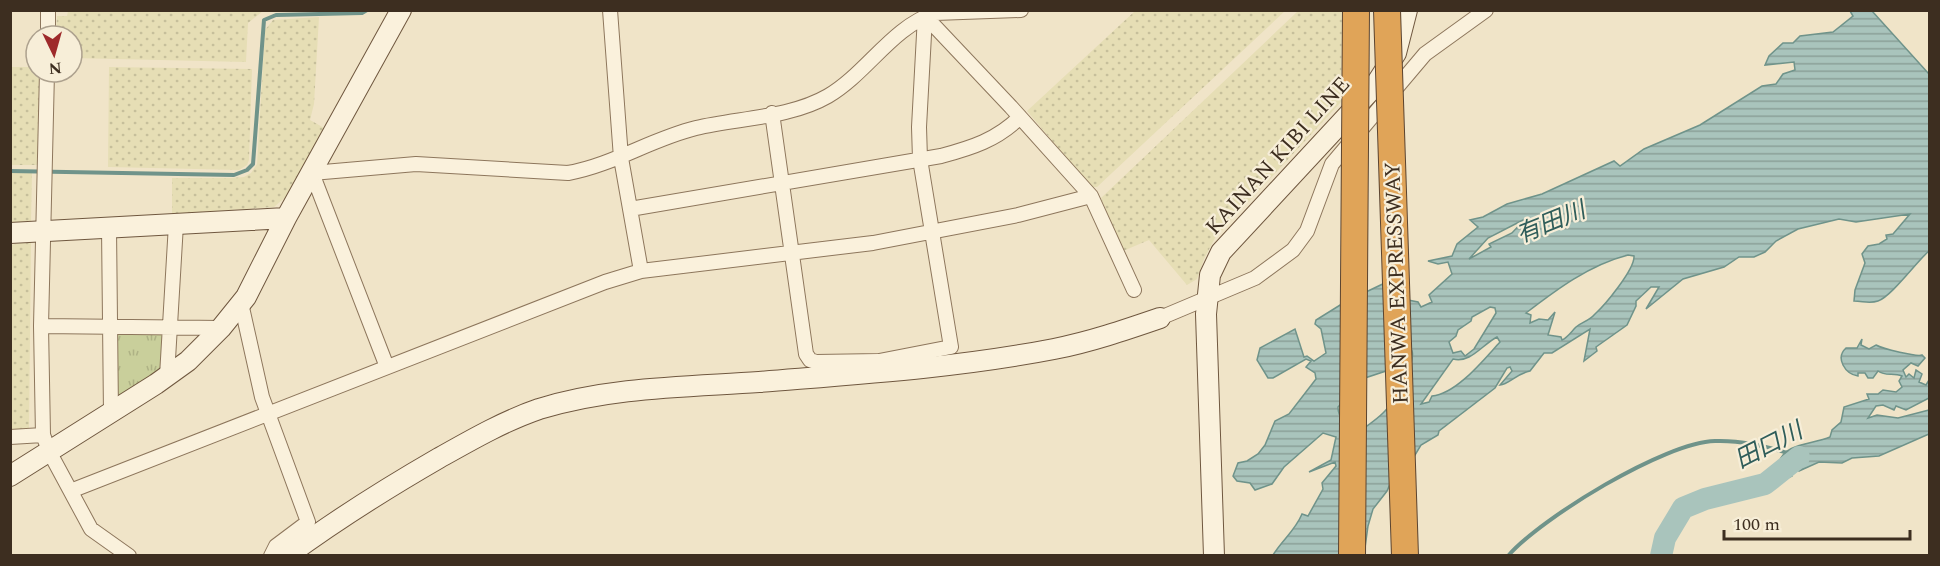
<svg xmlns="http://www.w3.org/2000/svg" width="1940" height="566" viewBox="0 0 1940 566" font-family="Spectral,'Noto Sans JP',serif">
<defs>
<pattern id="farmland-dots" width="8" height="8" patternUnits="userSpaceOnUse" patternTransform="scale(1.5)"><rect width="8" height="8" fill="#e6deb5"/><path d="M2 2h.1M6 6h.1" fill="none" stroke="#c6bf9b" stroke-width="1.8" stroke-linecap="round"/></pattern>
<pattern id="grass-tufts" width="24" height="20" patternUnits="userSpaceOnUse" patternTransform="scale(1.5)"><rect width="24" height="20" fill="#c9cf9b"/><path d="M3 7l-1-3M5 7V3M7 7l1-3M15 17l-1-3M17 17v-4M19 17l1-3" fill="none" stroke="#aeb285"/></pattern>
<pattern id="water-rules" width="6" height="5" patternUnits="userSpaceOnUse" patternTransform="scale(1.5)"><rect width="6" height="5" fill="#a9c4bc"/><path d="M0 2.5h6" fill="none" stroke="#8ba098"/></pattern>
</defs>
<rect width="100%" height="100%" fill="#f0e4c8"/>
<path fill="url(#farmland-dots)" d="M68,11V10L263,11L248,23L246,62L72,58V36H56L57,16H67Z
M1135,11H1285L1097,187H1091L1027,111Z
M1298,11H1342L1341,102L1215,238L1204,259L1197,279L1187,285L1149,240L1123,251L1101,198Z
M319,17L314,104L310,120L326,129L288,195L274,207L172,214V178H232L244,177L251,173L257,164L265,30L273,20Z
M10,67H36V72H40L39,165H11Z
M109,67L252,69L249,160L247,165L239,170L108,167Z
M11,173H32L31,221L11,223Z
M31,241L29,432L11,434V245Z"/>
<path fill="url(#grass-tufts)" d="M113,330L166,331L163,374L114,406Z"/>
<path fill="url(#water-rules)" stroke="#6f938a" stroke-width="1.5" fill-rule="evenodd" d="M1850,11H1872L1929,74V251C1918,260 1891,297 1878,301C1869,304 1863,301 1854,301L1855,290L1865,263L1862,254L1868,246L1879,244L1887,239L1886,235L1893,234L1910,214L1856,222L1839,219L1798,229L1776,241L1765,252L1754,257H1739L1724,267L1683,279L1646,309L1659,287H1651L1636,301V306L1627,325L1596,347L1597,351L1584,361L1590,329L1552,353H1544L1530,371C1516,374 1509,384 1500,385L1512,371L1510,367L1507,368L1495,388L1439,431L1438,435L1421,445L1412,460L1393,477L1387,491L1373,509L1368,526L1364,555H1273C1282,540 1295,531 1302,514L1308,516L1323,489L1322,483L1336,466L1335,462L1309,472L1331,460L1336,437L1323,433L1284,467L1272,484L1255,490L1250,483L1237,481L1233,476L1238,463L1247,461L1258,454L1265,445L1275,421L1289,414L1316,379L1315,373L1306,367L1311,361L1306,359L1273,378H1268L1257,360L1260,348L1295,329L1304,357L1307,356L1314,361L1326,353L1321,329L1315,324L1316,320L1345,302L1389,281L1408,300L1418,302L1421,307L1432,302L1429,295L1452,274L1448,262L1438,264L1428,261L1452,256L1457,244L1478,227L1470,220L1483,217L1507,204L1542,194L1614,161L1620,166L1644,149L1700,125L1762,86L1776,84L1783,74L1795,70L1794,62L1765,65L1769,56L1783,43H1793L1800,36L1833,32L1853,16ZM1525,219L1512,233L1489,244L1491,247L1469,259L1488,238ZM1628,255L1634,256C1635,269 1605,305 1595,314C1589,321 1582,322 1576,327C1571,332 1568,337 1562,340L1561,337L1548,335L1555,312L1548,320L1539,319L1530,323L1531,315L1526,313C1556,290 1589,265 1628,255ZM1490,307L1495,308L1496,313L1474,349L1465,356L1461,351L1453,353L1449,342L1456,336L1458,330L1471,321L1472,317ZM1497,337L1500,342C1485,358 1457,394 1432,396L1429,402L1421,404L1453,359C1470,364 1483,344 1497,337ZM1412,351C1416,363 1393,404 1383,413C1376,420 1368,425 1360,431C1349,425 1338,421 1338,407L1365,378L1389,370Z
M1862,339L1861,345L1869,349L1876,345C1883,349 1917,357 1922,355L1925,358L1918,366L1911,363L1903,370L1906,377L1909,374L1914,378L1916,370L1922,374L1919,382L1926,385L1929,380V398L1906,410L1896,406L1894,410L1883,405L1876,406L1868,418L1877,415L1898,418L1929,410V434L1879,456L1852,458L1842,463L1819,462L1799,471L1796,467L1792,469V476L1777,483C1772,475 1775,472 1778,465C1784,442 1811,445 1830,437L1832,430L1841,422L1844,407L1869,399L1867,394H1878L1883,390L1896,392L1902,387L1899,381L1902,376C1893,372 1886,377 1878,371L1873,378H1868L1865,373H1858V376C1845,374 1835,358 1846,348H1857Z"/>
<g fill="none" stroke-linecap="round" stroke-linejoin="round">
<path stroke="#6f938a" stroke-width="4" d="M10,171L234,175L247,170L253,164L264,20L276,15L362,13L367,10
M1508,556C1541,518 1665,442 1715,441C1740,440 1764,446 1788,453"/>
<path stroke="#a9c4bc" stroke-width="22" d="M1661,556L1665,538L1683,508L1705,499L1765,484L1799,457"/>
<g stroke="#8d765c" stroke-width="16">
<path id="street" d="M610,10L621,158L641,271
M925,16L1011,107L1091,196L1134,290
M48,36V10
M47,72L41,326L43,435L50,453L91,529L129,556
M772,113L806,354L810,360L816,362L879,361
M630,209L941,156C971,148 997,140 1020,117
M109,228L111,414
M241,303L262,397L308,522L276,546L271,556
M1160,318L1255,278L1293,250L1307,231L1332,164L1425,54L1486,10
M41,326L221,328
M387,367L312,173L416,164L568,173C613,165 651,139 696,128C738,118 790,118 828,96C867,73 892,27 935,13L1021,10
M879,373V361L951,347L920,159L919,127L925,16
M167,376L176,224
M10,437L43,435
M73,490L605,282L641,271L873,243L1018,215L1091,196"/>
</g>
<g stroke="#6f573f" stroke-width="22">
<path id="secondary" d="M10,233L286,218
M10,476L156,384L188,361L221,328L246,297L286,218L401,10
M287,556C336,520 387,488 439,458C471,440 504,421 539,409C610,387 685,387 759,382C857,374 956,368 1054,349C1090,342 1125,330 1160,318
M1214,556L1206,314L1210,275L1221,252L1374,87L1396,53L1407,10"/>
</g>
<use href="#street" stroke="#faf1dc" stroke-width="14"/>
<use href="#secondary" stroke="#faf1dc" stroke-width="20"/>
<g stroke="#5b4430" stroke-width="28" stroke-linecap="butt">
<path id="highway-bridge" d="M1387,10L1405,556
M1352,556L1356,10"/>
</g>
<use href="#highway-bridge" stroke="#e0a458" stroke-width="26"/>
</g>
<g text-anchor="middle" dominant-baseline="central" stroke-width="4.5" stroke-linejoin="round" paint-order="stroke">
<g font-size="22" fill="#3d2e20" stroke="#f7eed8">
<text transform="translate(1278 156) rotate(-48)">KAINAN KIBI LINE</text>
<text transform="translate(1397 283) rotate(-92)">HANWA EXPRESSWAY</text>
</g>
<g font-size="24" font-style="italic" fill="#2f5d5a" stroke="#f7eed8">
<text transform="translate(1551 223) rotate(-22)">有田川</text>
<text transform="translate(1769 446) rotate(-27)">田口川</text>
</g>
</g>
<rect width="1940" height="566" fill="none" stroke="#3d2e20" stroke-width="24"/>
<g transform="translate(54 54) rotate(175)"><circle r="28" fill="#f7eed8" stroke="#ada18e" stroke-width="1.5"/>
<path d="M0-4.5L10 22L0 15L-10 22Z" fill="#9e2a2b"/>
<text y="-9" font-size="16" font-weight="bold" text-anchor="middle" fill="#3d2e20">N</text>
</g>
<path d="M1724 530v9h186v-9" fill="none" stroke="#3d2e20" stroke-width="3"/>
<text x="1733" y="530" font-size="18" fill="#3d2e20" stroke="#f7eed8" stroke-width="4.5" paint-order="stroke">100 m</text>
</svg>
